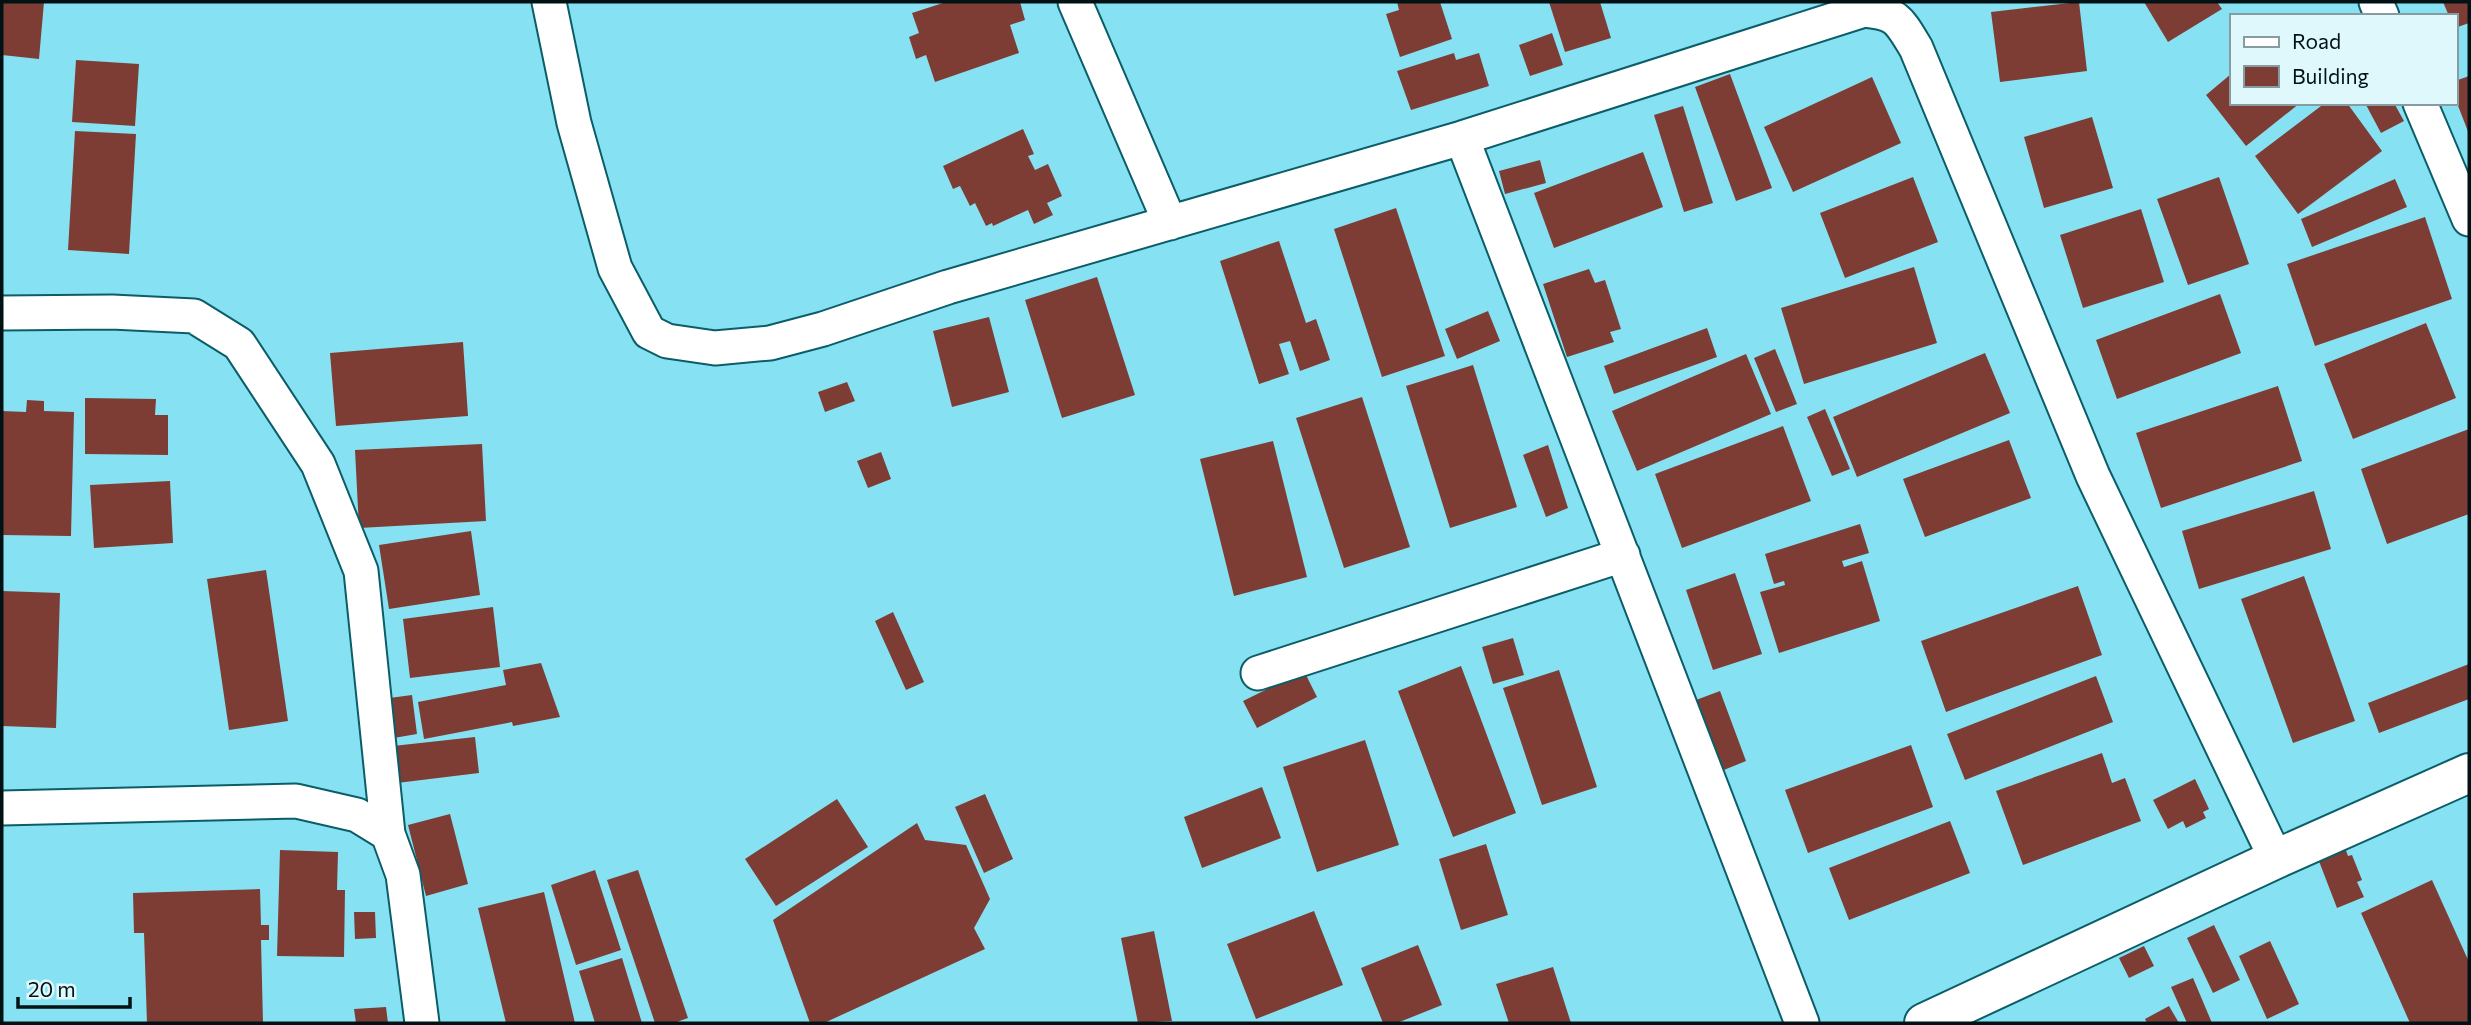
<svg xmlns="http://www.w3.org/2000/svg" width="2471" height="1025" viewBox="0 0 2471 1025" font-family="Commissioner,sans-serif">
<rect width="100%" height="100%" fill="#86e2f2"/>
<path fill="#7d3d34" d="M2,2H44L39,59L2,55Z
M946,2H1020L1025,20L1010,25L1019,53L935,82L926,55L916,59L909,37L919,33L912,13Z
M1397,2H1440L1452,39L1400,57L1386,14L1399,10Z
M1549,2H1600L1611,38L1565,52Z
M2079,2L2087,71L2000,82L1991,12Z
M2144,2H2217L2222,9L2168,42Z
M2443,2H2469V23L2455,28V16H2449Z
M1552,33L1563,65L1530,76L1519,45Z
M1454,53L1456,60L1479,53L1489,86L1411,110L1397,71Z
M76,60L139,64L135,126L72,122Z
M1730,74L1772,188L1736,201L1695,87Z
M2231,74V103H2300L2246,146L2206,95Z
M2469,76V134L2455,98V81Z
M1872,77L1901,143L1793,192L1764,127Z
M2325,103H2347L2382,151L2298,214L2255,156Z
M2365,103H2394L2404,121L2381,133Z
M1683,106L1713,203L1684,212L1654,115Z
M2092,117L2113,188L2044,208L2024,137Z
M1023,129L1034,154L1028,156L1035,170L1048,164L1062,196L1047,203L1053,215L1034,224L1028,210L993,226L992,223L986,226L975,203L970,206L960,186L953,189L943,166Z
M75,131L136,134L129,254L68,250Z
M1643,152L1663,207L1554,248L1534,193Z
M1540,160L1546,183L1505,194L1499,171Z
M1913,177L1938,242L1845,278L1820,213Z
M2219,177L2249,264L2188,285L2157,199Z
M2395,179L2407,207L2312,247L2301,219Z
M1396,208L1445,356L1382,377L1334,229Z
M2141,209L2164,282L2083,308L2060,235Z
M2425,217L2452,299L2315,346L2287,264Z
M1279,241L1306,323L1316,319L1330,360L1300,371L1290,341L1279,344L1289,374L1259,384L1220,261Z
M1914,267L1937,343L1804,384L1781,308Z
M1589,269L1595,283L1605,280L1621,329L1610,332L1614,342L1567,357L1543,284Z
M1097,277L1135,395L1062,418L1025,300Z
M2220,294L2241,353L2117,399L2096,340Z
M1488,311L1500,341L1457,359L1445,329Z
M989,317L1009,392L952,407L933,331Z
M2426,323L2456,398L2353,439L2324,364Z
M1707,328L1717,357L1614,394L1604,366Z
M463,342L468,416L336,426L330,353Z
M1775,349L1797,404L1776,412L1754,358Z
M1985,353L2010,413L1857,477L1833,417Z
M1746,354L1771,414L1637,471L1612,411Z
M1473,365L1517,507L1450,528L1406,386Z
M847,382L855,401L825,412L818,392Z
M2278,386L2302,461L2161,508L2136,433Z
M1362,397L1410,547L1344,568L1296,418Z
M85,398L156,399L155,415H168V455L85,454Z
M27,400L44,401V411L74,412L71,536L2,535V411L26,412Z
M1825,409L1850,469L1832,476L1807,417Z
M1783,426L1811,501L1682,548L1655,474Z
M2469,429V514L2387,544L2361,469Z
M2009,440L2031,498L1925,537L1903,479Z
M1273,441L1307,577L1234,596L1200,459Z
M482,444L486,521L359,528L355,450Z
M1548,445L1568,508L1546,517L1523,455Z
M881,452L891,479L868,488L857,461Z
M170,481L173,543L94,548L90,485Z
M2314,491L2331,549L2199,589L2182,531Z
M1860,524L1869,553L1842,561L1844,567L1862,561L1880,621L1779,653L1760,592L1785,585L1784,581L1774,584L1765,554Z
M471,531L480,595L389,609L379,545Z
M266,570L288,721L229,730L207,579Z
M1735,573L1762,654L1713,670L1686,590Z
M2304,576L2355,721L2293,743L2241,599Z
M2078,586L2102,655L1946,712L1921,641Z
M2,591L60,593L56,728L2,726Z
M493,607L500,667L410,678L403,619Z
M893,612L924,682L906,690L875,621Z
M1513,638L1524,675L1493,684L1482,647Z
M541,663L560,717L513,726L512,722L424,739L418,702L506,685L503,670Z
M2469,664V699L2379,733L2368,703Z
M1461,666L1516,813L1453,837L1398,691Z
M1559,670L1597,787L1542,805L1503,688Z
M1304,671L1317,697L1257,728L1243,701Z
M2096,676L2113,722L1965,780L1947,734Z
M1720,691L1746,761L1714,774L1688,703Z
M412,695L417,734L388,739L382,699Z
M475,737L479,773L397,783L393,746Z
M1365,740L1399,845L1317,872L1283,767Z
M1911,745L1933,807L1808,853L1785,790Z
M2102,753L2112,783L2125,778L2141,821L2023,865L1996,791Z
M2195,779L2209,809L2203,812L2206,818L2186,828L2183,821L2168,829L2153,800Z
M1262,787L1281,838L1202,868L1184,817Z
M985,794L1013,859L984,873L955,807Z
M837,799L868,847L776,906L745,859Z
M450,814L468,884L426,896L408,825Z
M1950,821L1970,873L1849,920L1829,868Z
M917,823L925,840L966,845L990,899L974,928L985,949L824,1023H810L773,920Z
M1486,844L1508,915L1461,930L1439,859Z
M2344,845L2348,856L2352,855L2362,880L2357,882L2364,897L2337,908L2317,856Z
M280,850L338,852L337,890H345L344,957L277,956Z
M595,870L621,950L576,965L551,885Z
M638,870L688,1018L674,1023H655L607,880Z
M2432,880L2469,962V1023H2410L2361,913Z
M260,889L261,925H269V940H261L263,1023H147L144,933H134L133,893Z
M544,892L575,1023H506L478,908Z
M1314,911L1343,985L1256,1019L1227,944Z
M354,912H375L376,938L355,939Z
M2214,925L2240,980L2213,993L2187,938Z
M1154,931L1172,1021L1138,1023L1121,938Z
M2270,941L2299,1004L2267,1019L2239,956Z
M1418,945L1442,1005L1397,1023H1383L1361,968Z
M2144,946L2154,966L2129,978L2119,958Z
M622,958L642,1023H595L579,971Z
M1553,967L1571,1023H1509L1496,984Z
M2193,978L2212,1023H2187L2171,987Z
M2169,1006L2179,1023H2147L2145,1019Z
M386,1007L388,1023H356L354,1009Z"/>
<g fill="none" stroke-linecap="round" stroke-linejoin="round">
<g stroke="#0b5d68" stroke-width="37">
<path id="street" d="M549,2L574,123L615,268L649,332L667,341L715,348L770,343L823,329L948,287L1462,138L1864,10C1897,13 1899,20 1916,48L2093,476L2276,859
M1075,2L1170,223
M2376,2L2382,16
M2420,103L2469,219
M1462,138L1802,1023
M2,313L112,312L194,316L239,344L318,464L361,571L388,834
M1258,673L1623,555
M2,808L296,801L357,815L388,834L403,875L422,1023"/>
</g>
<g stroke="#0b5d68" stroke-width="42">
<path id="secondary" d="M1924,1023L2276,859L2469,773"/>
</g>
<use href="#street" stroke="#fff" stroke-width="33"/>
<use href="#secondary" stroke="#fff" stroke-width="38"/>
</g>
<rect width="2471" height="1025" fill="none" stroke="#011215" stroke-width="7"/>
<rect x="2230" y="14" width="228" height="91" fill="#def8fc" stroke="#869ca0" stroke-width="2"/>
<rect x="2244" y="37" width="35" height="10" fill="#ffffff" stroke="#869ca0" stroke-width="2"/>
<text x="2292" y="49" font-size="21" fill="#011215">Road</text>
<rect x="2244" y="66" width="35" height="21" fill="#7d3d34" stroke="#869ca0" stroke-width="2"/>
<text x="2292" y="84" font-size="21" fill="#011215">Building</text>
<path d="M18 997v10h112v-10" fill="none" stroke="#011215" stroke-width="3.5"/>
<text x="28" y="997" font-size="21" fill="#011215" stroke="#def8fc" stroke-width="5" paint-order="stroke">20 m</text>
</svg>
